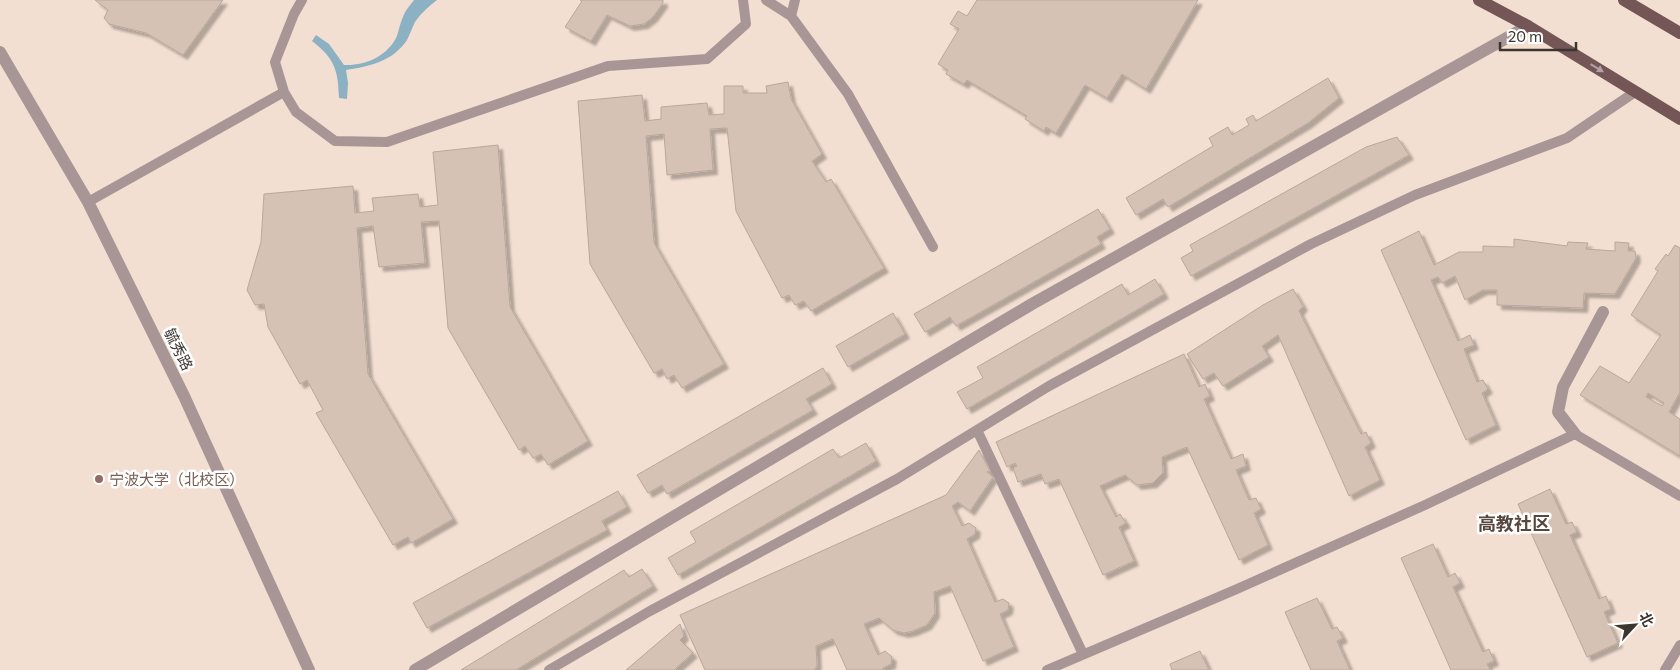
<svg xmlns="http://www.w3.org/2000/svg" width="1680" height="670" viewBox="0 0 1680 670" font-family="Commissioner,'Noto Sans SC',sans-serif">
<defs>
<filter id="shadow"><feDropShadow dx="4.5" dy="4.5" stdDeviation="1" flood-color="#0004"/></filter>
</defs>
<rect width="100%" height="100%" fill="#f3dfd1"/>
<path fill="#8bb1c3" d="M414,0H437C429,6 421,13 415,22C412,28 410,34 407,40C392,62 370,66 346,70L348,83L347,99L339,98C338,70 335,59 312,41L316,35L329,44L344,65C365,66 388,56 397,36C399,30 400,23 403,17C405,11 410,5 414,0Z"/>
<path fill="#d6c2b5" stroke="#baa79a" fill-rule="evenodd" filter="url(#shadow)" d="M95,0H223L183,55L146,33L109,24L104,18L108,10Z
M580,0H663V3L653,17L644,24L630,26L607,15L591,41L565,27L582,1Z
M977,0H1198L1146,89L1122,74L1107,98L1085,85L1056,133L1046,127L1044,131L1025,119L1027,116L967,80L964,84L946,74L948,70L938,64L959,29L950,24L958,11L967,16Z
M1328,78L1339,98L1308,123L1168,207L1163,199L1136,215L1126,198L1213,146L1209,138L1228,127L1232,135L1249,125L1246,119L1253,115L1256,121Z
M788,82L791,99L822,154L812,161L826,182L831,179L884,268L811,311L804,301L795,305L789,295L782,298L736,211L727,128L710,129L713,170L667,175L664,134L646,136L654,243L724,364L682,388L674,375L667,379L662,369L654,373L590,264L578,101L642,95L645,121L661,119V107L707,103L709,115L724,114V86H743V93H767L766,86Z
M1397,137L1409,155L1191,276L1181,258L1193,251L1190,245L1366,147Z
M498,145L510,307L588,441L548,465L541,454L533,458L525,446L519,450L448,328L439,221L421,222L425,263L379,267L373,226L357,228L368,374L453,519L411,543L408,537L393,545L316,413L323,410L307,380L300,384L268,327L264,304L255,305L247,290L261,242L264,194L353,186L355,213L374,211L372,198L418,194L420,207L438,205L433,152Z
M1098,209L1110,229L1097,237L1101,244L956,326L950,317L925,332L914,314Z
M1419,231L1434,265L1459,252H1483V246L1514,247V239L1567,246L1568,242L1588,243L1586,249L1615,251V242L1629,243L1628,251H1635L1636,258L1615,294L1584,293L1583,308L1497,305V290H1483L1465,300L1455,276L1442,283L1438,277L1431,280L1458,341L1470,335L1474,345L1464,349L1477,382L1483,380L1488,389L1482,393L1496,425L1466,440L1381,250Z
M1675,245L1680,248V392L1669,412L1680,419V456L1580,395L1600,366L1629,383L1661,335L1631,315L1658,271L1655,269L1666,254L1668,256ZM1648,393L1664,403L1662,406L1646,397Z
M1155,279L1164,294L967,409L957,392L983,378L977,367L1122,284L1128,295Z
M1293,289L1303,306L1299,311L1361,434L1366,432L1371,443L1365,447L1380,480L1349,496L1278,335L1262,346L1269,357L1223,386L1214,373L1203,379L1187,354L1263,305Z
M893,313L905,334L848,367L836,346Z
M1184,354L1199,387L1205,384L1210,396L1204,399L1231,459L1243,454L1246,466L1236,470L1249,500L1256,498L1261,509L1254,513L1268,545L1239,560L1187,447L1162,457L1163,473L1153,483L1137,485L1125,475L1100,486L1116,517L1120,514L1126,523L1119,527L1134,561L1103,575L1059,479L1045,484L1041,474L1018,482L1013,468L1017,466L1015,463L1007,467L996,442Z
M823,368L832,384L806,399L813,410L667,494L662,485L648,493L637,475Z
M866,443L876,461L678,575L668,558L696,542L690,532L833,449L839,458Z
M979,450L990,471L987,472L993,477L970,511L958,502L952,506L962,526L969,523L976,528L975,534L967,539L995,602L1003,599L1009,603L1008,610L1000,614L1014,647L983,661L950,586L934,592L935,613L927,625L913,631L904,633L893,630L879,618L864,624L878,655L885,651L892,657L891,664L883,668L884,670H847L833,639L816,646L817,666L814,670H705L680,615L946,495Z
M1550,489L1566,524L1572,522L1577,532L1570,535L1599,599L1606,596L1611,609L1604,612L1618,643L1587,657L1518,504Z
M618,491L627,507L602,521L607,530L427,628L413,603Z
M1433,544L1448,577L1455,573L1460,583L1453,587L1483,652L1489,649L1494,661L1487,664L1490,670H1451L1401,558Z
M642,569L653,586L516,670H461L624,570L629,577Z
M1317,598L1332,629L1337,627L1343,638L1337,641L1350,670H1311L1285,612Z
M680,624L684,636L680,640L693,653L674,670H626Z
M1200,651L1209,670H1172L1170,664Z"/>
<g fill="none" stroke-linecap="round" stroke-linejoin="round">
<path stroke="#a89696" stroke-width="10" d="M302,0L294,14L275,62L284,92L296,112L335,141L387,142L608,66L707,59L746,24L743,0
M766,0L791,16L848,94L933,247
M791,16L795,0
M88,202L284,92
M977,430L1083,654
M549,670L650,611L897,479L1049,386L1311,244L1415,195L1567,138L1635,92
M1047,670L1237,589L1425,505L1575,434L1680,496
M1665,670L1680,645"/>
<path stroke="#a89696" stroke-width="12" d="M415,670L1032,304L1528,26"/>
<path stroke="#a89696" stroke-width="12" d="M1575,434L1558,412L1563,387L1603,312"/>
<path stroke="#a89696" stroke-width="12" d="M0,52L88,202L184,396L309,670"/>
<path stroke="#755657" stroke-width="12" d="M1479,0L1528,26L1680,119
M1624,0L1680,33"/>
</g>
<defs><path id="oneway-solid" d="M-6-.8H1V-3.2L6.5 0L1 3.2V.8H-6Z" transform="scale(1.25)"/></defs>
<use fill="#b3a2a3" href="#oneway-solid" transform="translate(1597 68) rotate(31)"/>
<circle fill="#8d6e63" stroke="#fff" stroke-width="2" cx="99" cy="479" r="5"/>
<g text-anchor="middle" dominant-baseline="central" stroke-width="5" stroke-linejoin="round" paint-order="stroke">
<g font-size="15" fill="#3d3530" stroke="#fff">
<text transform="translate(179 349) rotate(64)">毓秀路</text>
</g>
<g font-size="15" fill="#785e54" stroke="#fff" text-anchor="start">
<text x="109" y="479">宁波大学（北校区）</text>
</g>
<g font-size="18" font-weight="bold" fill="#57473c" stroke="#fff">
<text x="1514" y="523">高教社区</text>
</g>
</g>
<g transform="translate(1635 625) rotate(64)" stroke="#ffffff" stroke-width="4" paint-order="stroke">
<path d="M0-4L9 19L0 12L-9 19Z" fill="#3d3530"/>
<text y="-8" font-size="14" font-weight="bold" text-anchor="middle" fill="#3d3530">北</text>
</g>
<path d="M1500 42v8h76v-8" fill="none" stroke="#3d3530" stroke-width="2.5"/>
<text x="1508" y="42" font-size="15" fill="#3d3530" stroke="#ffffff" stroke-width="4" paint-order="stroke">20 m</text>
</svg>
